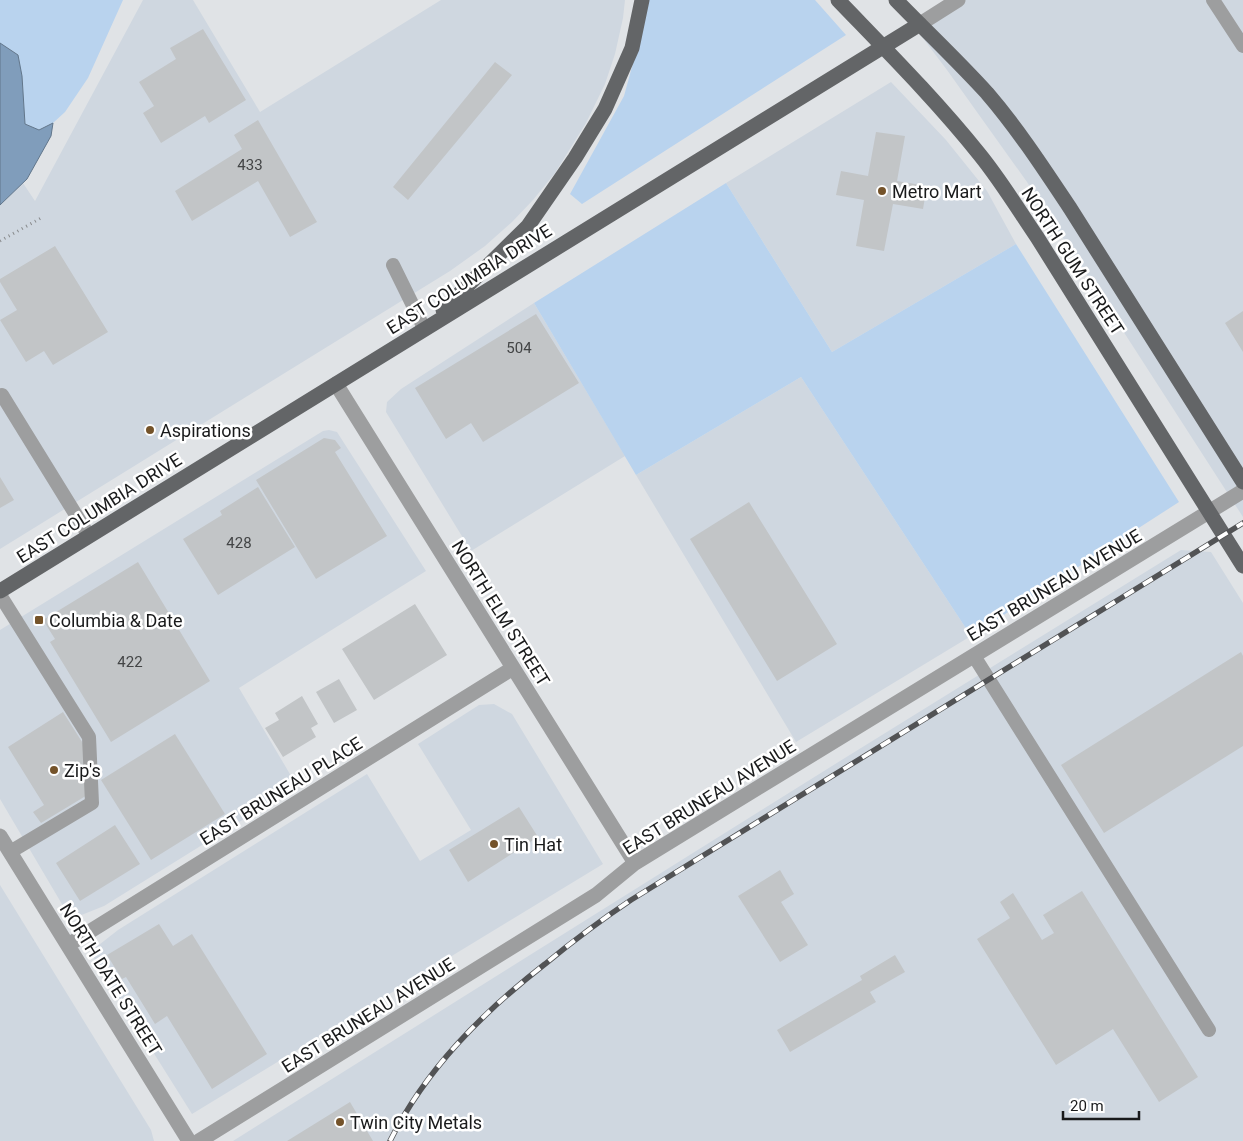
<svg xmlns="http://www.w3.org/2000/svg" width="1243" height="1141" viewBox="0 0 1243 1141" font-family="Roboto,sans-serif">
<rect width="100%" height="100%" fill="#e0e3e6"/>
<path fill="#cfd7e0" d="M143,0H193L260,112L441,0H625L623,18L615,54L605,84L586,123L555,173L533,200L512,222L485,246L450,271L0,549V205L23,183L35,201Z
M959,0H1243V517L1027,182L947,70L916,29Z
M891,82L946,140L987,191L1016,244L832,352L726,183Z
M534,303L625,456L471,551L386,412L387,402L401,389Z
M801,377L971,636L796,742L636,475Z
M329,430L337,432L426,571L239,688L297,786L104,906L79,916L66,911L0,799V630L323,431Z
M1181,550L1211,552L1243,603V1141H233L840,761Z
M494,704L512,714L603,864L192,1114L94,958L95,948L118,930L367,774L420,861L471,830L418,744L479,705Z
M0,885L151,1130L154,1141H0Z"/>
<path fill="#b9d3ee" d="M0,0H123L88,78L65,112L53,123L39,130L25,124L22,76L18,55L0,43Z
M647,0H815L846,35L582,204L570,194L624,96L644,23Z
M726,183L832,352L1016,244L1179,502L971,636L801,377L636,475L534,303Z"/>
<path fill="#809dbb" stroke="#61768b" d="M0,43L18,55L22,76L25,124L39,130L53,123L51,136L27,179L0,205Z"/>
<path fill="#c2c5c7" d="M203,29L246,100L209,123L205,116L161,143L143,113L154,106L139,82L176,59L170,48Z
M495,62L512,75L408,200L393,187Z
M258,120L317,222L290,237L258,181L192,221L175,191L242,149L234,135Z
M876,132L905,136L897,181L927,186L923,209L893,204L884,251L856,246L864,200L836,195L841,171L868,176Z
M55,246L108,332L53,365L44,351L26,362L0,320L17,310L0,282V279Z
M1243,311V352L1225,323Z
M536,314L579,383L483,442L471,423L446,439L415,388Z
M324,438L335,440L341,448L335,452L387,536L316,579L256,480Z
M0,477L14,500L0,508Z
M258,487L295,547L218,595L183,539L222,515L220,511Z
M749,502L837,644L777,681L690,539Z
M138,562L210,681L111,742L50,642L55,639L43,620Z
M415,604L447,655L374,700L342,649Z
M1241,652L1243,656V746L1104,833L1061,765Z
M339,679L357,710L334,723L316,692Z
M302,696L318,724L311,728L316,737L283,757L265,728L279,720L275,713Z
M63,712L84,745L89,794L41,823L33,812L44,805L8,747Z
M175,734L225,814L151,860L101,780Z
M519,807L538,837L468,882L449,850Z
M115,825L140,864L80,901L56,863Z
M780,870L794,894L781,902L808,945L780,962L738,896Z
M1082,891L1198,1077L1159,1102L1113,1029L1056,1065L977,939L1010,918L1000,902L1013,893L1042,940L1054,933L1043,915Z
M159,924L173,946L192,934L267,1054L212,1089L167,1016L155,1024L126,977L122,979L107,955Z
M895,955L905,972L870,992L876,1002L790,1052L777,1030L862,980L860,976Z
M350,1102L373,1141H287Z"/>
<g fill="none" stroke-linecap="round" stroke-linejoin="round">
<path stroke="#898b8d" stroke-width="3" stroke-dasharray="1 4" stroke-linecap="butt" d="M0,241L41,218"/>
<path stroke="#9d9e9f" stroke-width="14" d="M1213,0L1243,46
M393,265L424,328
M2,395L89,536
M0,595L89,737L92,803L10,852
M974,656L1209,1030"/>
<path stroke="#9d9e9f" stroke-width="15" d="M920,24L958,0
M336,384L635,863
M0,836L189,1141
M68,945L513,668
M199,1141L596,895L635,863L1243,491"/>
<path stroke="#636567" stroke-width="15" d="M838,0C887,51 936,100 980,155C1001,181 1018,209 1037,237L1243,566
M896,0C926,31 958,61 987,93C1018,129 1044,169 1070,208L1243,482
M443,310L528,226L575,158L605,109L632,48L642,0
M0,591L920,24"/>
<g stroke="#525355" stroke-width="5.5">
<path id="rail" d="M390,1141C426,1069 482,1013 545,964C573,941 601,920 631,900L1243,523"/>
</g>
<use href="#rail" stroke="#fff" stroke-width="4" stroke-dasharray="11" stroke-linecap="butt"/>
</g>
<g fill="#74532a" stroke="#fff" stroke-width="2">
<circle cx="882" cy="191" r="5"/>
<circle cx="150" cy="430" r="5"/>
<rect x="34" y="615" width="10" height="10" rx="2.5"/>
<circle cx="54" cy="770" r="5"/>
<circle cx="494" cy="844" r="5"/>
<circle cx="340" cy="1122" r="5"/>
</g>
<g text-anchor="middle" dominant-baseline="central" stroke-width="5" stroke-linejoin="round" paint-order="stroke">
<g font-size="15" fill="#434546">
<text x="250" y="165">433</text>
<text x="519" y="348">504</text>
<text x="239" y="543">428</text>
<text x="130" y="662">422</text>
</g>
<g font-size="18" fill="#191a1b" stroke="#fff" text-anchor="start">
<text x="892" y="191">Metro Mart</text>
<text x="160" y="430">Aspirations</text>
<text x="49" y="620">Columbia &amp; Date</text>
<text x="64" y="770">Zip's</text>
<text x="504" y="844">Tin Hat</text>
<text x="350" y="1122">Twin City Metals</text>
</g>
<g font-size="18" fill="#191a1b" stroke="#fff">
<text transform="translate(1073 261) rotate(57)">NORTH GUM STREET</text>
<text transform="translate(469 279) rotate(-32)">EAST COLUMBIA DRIVE</text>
<text transform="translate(99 508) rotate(-32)">EAST COLUMBIA DRIVE</text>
<text transform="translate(1054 585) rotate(-31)">EAST BRUNEAU AVENUE</text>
<text transform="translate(501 613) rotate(58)">NORTH ELM STREET</text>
<text transform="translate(281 791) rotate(-32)">EAST BRUNEAU PLACE</text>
<text transform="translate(709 797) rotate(-32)">EAST BRUNEAU AVENUE</text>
<text transform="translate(111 979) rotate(58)">NORTH DATE STREET</text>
<text transform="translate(368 1015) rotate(-32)">EAST BRUNEAU AVENUE</text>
</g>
</g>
<path d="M1063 1111v8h76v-8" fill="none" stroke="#191a1b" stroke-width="2.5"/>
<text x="1070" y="1111" font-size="15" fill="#191a1b" stroke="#ffffff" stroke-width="4" paint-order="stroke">20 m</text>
</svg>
